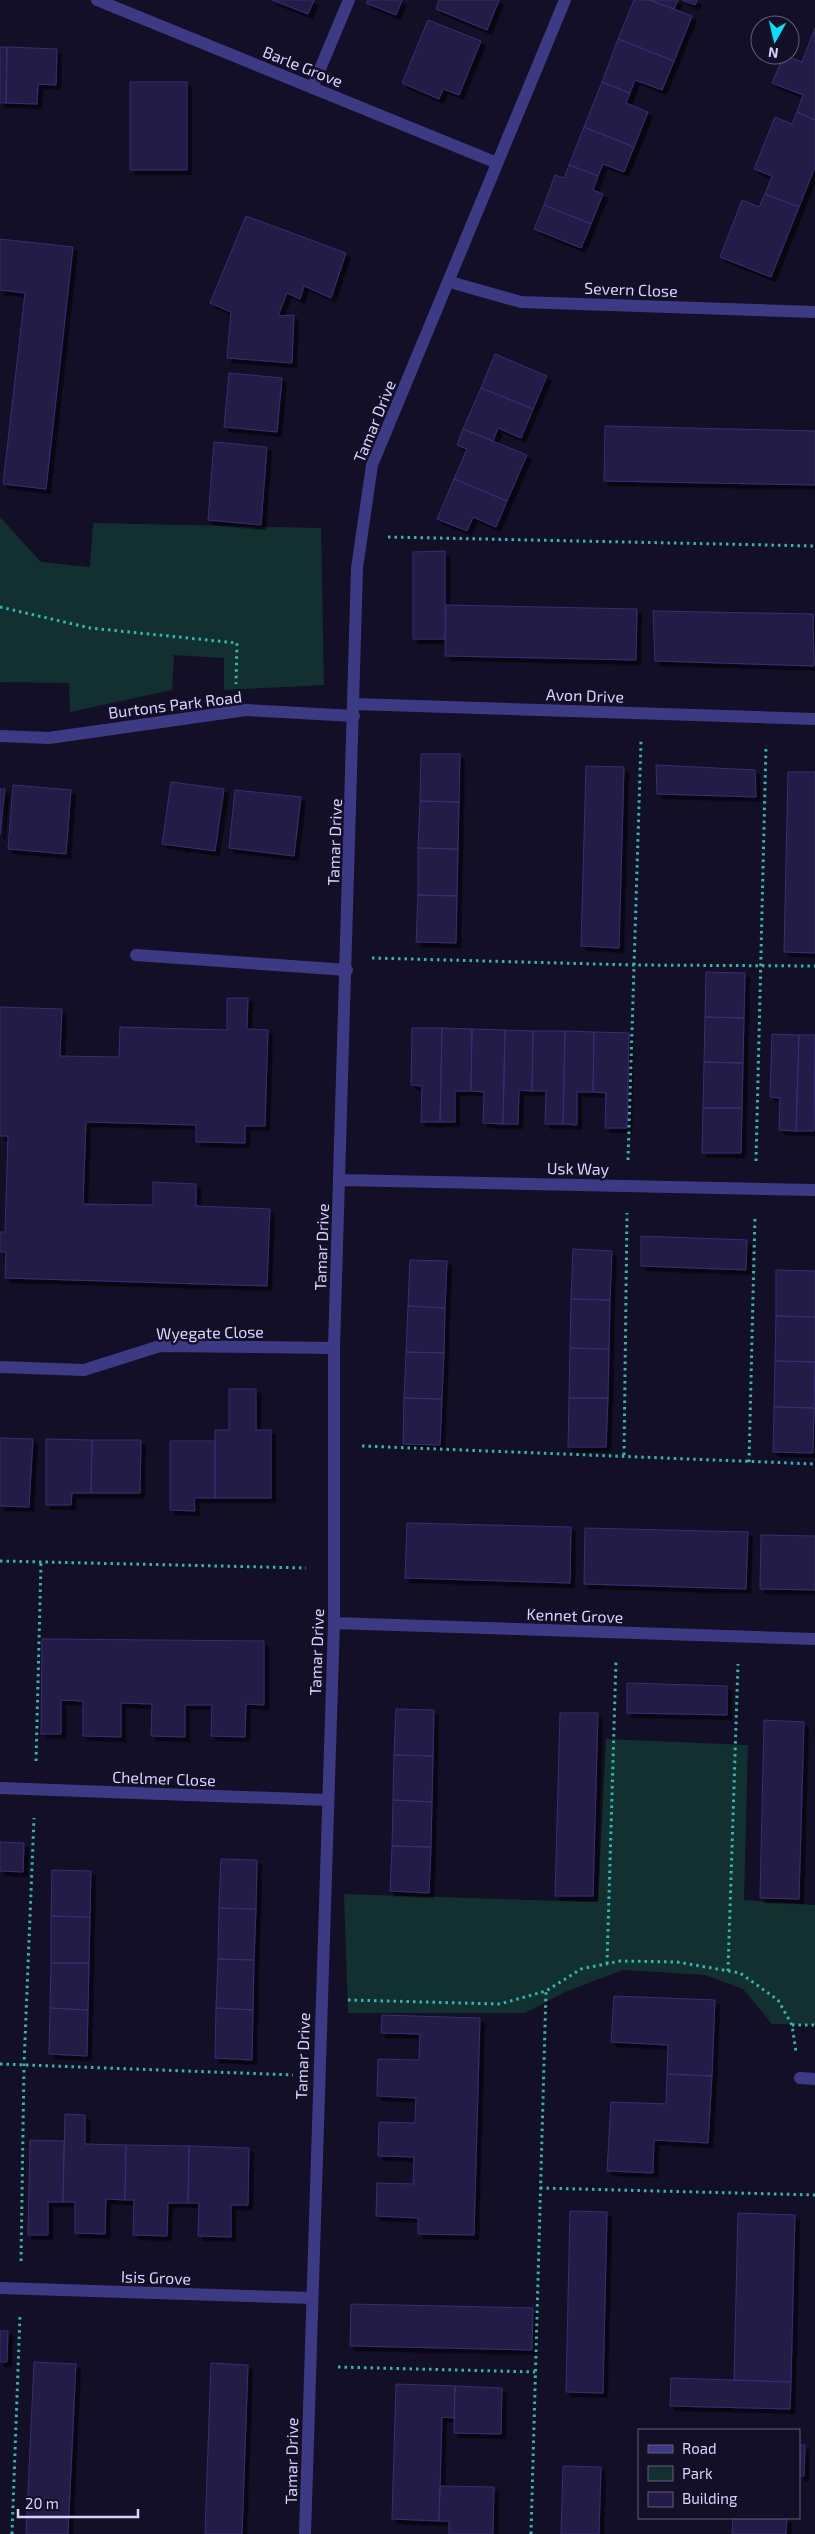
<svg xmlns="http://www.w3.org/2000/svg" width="815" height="2534" viewBox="0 0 815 2534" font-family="'Exo 2',sans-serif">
<defs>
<filter id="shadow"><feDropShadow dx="4.5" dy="4.5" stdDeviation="0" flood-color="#0009"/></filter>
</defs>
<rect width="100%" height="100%" fill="#130f26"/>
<path fill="#12302f" d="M0,517L41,562L90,567L93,523L321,528L324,685L224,690V658L174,655L172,690L70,712L69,683L0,682Z
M606,1739L748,1745L744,1900L815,1905V2025L772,2024L743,1989L705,1975L623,1970L565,1992L525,2013H348L344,1894L598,1902Z"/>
<path fill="#241b47" stroke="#3b2d73" filter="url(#shadow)" d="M272,0H314L308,14Z
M368,0H402L396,15L366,3Z
M439,0H499L487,30L436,9Z
M634,0H650L692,16L674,61L618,39Z
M650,0H678L674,9Z
M682,0H697L695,5Z
M428,20L481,41L459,95L443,89L439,99L402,83Z
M815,28V120L797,112L803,95L772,83L784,55L802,62Z
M618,39L674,61L662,90L635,80L630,93L602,82Z
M0,47H7L6,103H0Z
M7,47L57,49L56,85L38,84L37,104L6,103Z
M130,82H187V170H130Z
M602,82L630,93L626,103L648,112L634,147L584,127Z
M797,112L815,120V167L799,207L765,194L772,176L754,169L775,117L792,124Z
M584,127L634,147L624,172L603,164L598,176L569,165Z
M569,165L598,176L593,190L603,194L591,224L544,205L555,175L564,178Z
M765,194L799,207L771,277L720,257L742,200L759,207Z
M544,205L591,224L581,248L534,229Z
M246,216L346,253L331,298L304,286L300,299L287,293L278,316L294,315L292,363L227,358L231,312L210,303Z
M0,239L73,247L46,489L3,484L25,293L0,290Z
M495,354L547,376L533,409L481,388Z
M229,373L282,378L277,432L224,427Z
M481,388L533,409L521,438L498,428L493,441L463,429Z
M605,426L815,431V485L604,481Z
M463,429L527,455L507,501L454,479L467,449L457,445Z
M214,442L267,447L261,525L208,520Z
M454,479L507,501L496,527L473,517L467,531L437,519Z
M445,551V639H413V552Z
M446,605L637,609L636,660L445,656Z
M653,611L813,614L814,666L655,661Z
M421,754H460L459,802L420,801Z
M656,765L755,770L756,797L657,794Z
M586,766L624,767L619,948L581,946Z
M788,772H815V953L784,952Z
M171,782L224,789L215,851L162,844Z
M13,785L71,790L66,854L8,849Z
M0,789H5L0,835Z
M235,790L301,797L294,856L229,848Z
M420,801L459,802L458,849L418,848Z
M418,848L458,849L457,896L418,895Z
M418,895L457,896L456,943L416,942Z
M706,972L745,973L744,1018L705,1017Z
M227,998H248L247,1029L268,1030L265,1126H245V1143L196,1142V1125L86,1122L83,1204L153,1205V1182L196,1184V1206L270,1209L267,1286L5,1278L6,1252H0V1232H5L8,1136H0V1007L62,1009L60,1056L119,1057L120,1027L227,1030Z
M705,1017L744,1018L743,1063L704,1062Z
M412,1028H442L440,1122H421L422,1086L411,1085Z
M442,1028L472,1029L471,1091H455V1122H440Z
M472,1029L505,1030L503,1124L483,1123L484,1092L471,1091Z
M505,1030L533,1031L532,1091L519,1090L518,1124H503Z
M533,1031H565L563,1124H545L546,1091H532Z
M565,1031L594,1032L593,1092H577V1125L563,1124Z
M594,1032L629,1033L627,1128H605L606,1093L593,1092Z
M772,1034L799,1035L796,1131L779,1130L780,1098L770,1097Z
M799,1035H815L814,1131H796Z
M704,1062L743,1063L742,1108H703Z
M703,1108H742L741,1153H702Z
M641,1236L747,1240L746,1270L641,1266Z
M573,1249L612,1251L610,1300L571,1299Z
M410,1260L447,1261L445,1308L408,1306Z
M776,1270L815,1271V1317L776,1316Z
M571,1299L610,1300L609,1349L570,1348Z
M408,1306L445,1308L444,1353L406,1352Z
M776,1316L815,1317V1362L775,1361Z
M570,1348L609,1349L608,1398H569Z
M406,1352L444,1353L442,1399L404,1398Z
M775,1361L815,1362L814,1408L774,1407Z
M229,1389H256V1430H271V1498H215V1430H229Z
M404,1398L442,1399L440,1445L403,1444Z
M569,1398H608L606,1447H568Z
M774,1407L814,1408L813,1453L773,1452Z
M0,1438L33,1439L29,1507L0,1506Z
M46,1439L92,1440L91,1493H72L71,1505H46Z
M92,1440H141L140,1493H91Z
M170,1441H215V1498H194L195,1511L170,1510Z
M407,1523L571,1527L570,1583L405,1578Z
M585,1528L748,1532L746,1589L584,1584Z
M761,1535L815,1536V1590L760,1589Z
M42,1639L264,1641V1705L246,1704L245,1737L211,1736L212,1705H185V1737L151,1736L152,1704L121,1703V1737L83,1736V1701L61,1700V1734H41Z
M627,1683L727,1686V1715L627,1713Z
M396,1709L434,1710L433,1756L394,1755Z
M560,1713H598L593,1896H555Z
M764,1720L804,1722L799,1899L760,1898Z
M394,1755L433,1756L432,1802L393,1800Z
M393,1800L432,1802L431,1847L392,1846Z
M0,1842L24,1843L23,1872L0,1871Z
M392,1846L431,1847L429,1893L390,1891Z
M221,1859L257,1860L256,1909L219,1908Z
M52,1870L91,1871L90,1917L51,1916Z
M219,1908L256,1909L254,1960L218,1959Z
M51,1916L90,1917L89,1963H51Z
M218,1959L254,1960L253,2010L216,2008Z
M51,1963H89L88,2010L50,2008Z
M614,1996L715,2000L712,2076L667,2074L668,2045L611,2042Z
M50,2008L88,2010L87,2056L49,2054Z
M216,2008L253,2010L252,2060L215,2058Z
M382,2015L480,2018L474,2235L418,2234V2218L376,2216L377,2183L413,2184L414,2157L378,2156L379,2122L415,2123L416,2098L377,2096L378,2059L419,2060L420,2034L381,2033Z
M667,2074L712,2076L708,2143L654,2140L653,2173L607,2171L611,2102L666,2104Z
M65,2114L85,2115V2144L126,2145L125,2200L106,2199L105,2234L75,2233V2202H63Z
M30,2140L64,2141L63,2202H48V2235H28Z
M126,2145L189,2146L188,2203H168L167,2236L133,2235L134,2200H125Z
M189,2146L249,2148L248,2205H231V2237L198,2236L199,2203H188Z
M570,2211L607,2212L603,2393L566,2392Z
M738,2213L795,2215L791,2382L734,2380Z
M351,2304L533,2308L532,2350L350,2346Z
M0,2331H8L7,2362H0Z
M34,2362L76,2364L68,2534H26Z
M211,2363L248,2365L242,2534H205Z
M671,2378L791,2382L790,2409L670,2406Z
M396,2384L455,2386L454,2418L442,2417L439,2521L392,2519Z
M455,2386L502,2388L501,2434L454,2433Z
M799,2445H805L804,2476H799Z
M563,2466L601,2467L599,2534H561Z
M440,2486L494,2487L493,2534H449V2521H439Z
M733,2518H787L786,2534H732Z"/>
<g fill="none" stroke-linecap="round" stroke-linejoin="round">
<path stroke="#2fb8b0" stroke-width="3" stroke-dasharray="2.5 4" stroke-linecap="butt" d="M388,537L815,546
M0,607L90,628L237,643L236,684
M372,958L634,965L815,966
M628,1160L641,741
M756,1161L766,745
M362,1446L815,1464
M624,1455L627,1213
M749,1462L755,1215
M0,1561L306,1568
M36,1761L41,1562
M607,1964L616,1660
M728,1971L738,1664
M348,2000L500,2004L546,1991L581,1969L620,1961L677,1962L740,1973L778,2000L792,2025L796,2052
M792,2025H815
M0,2064L293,2075
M540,2188L815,2195
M21,2261L24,2065L34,1818
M338,2367L535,2372
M12,2534L20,2315
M531,2534L546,1991"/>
<path stroke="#3d3a85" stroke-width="12" d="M97,0L497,163
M312,88L349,0
M450,282L521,302L815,312
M355,704L815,719
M0,736L49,738L246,710L354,716
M136,955L347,970
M340,1180L815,1190
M0,1367L84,1370L160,1346L334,1348
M334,1623L815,1639
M0,1788L326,1800
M800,2078L815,2079
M0,2288L311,2298
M305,2534L334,1623V1348L357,568L372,465L565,0"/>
</g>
<g text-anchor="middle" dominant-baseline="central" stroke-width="5" stroke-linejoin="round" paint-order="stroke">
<g font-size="16" fill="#d9d4ff" stroke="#130f26">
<text transform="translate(303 66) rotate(22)">Barle Grove</text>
<text transform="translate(631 289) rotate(2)">Severn Close</text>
<text transform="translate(374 421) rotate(-68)">Tamar Drive</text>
<text transform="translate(585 695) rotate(2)">Avon Drive</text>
<text transform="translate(175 704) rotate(-7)">Burtons Park Road</text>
<text transform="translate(334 842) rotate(-88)">Tamar Drive</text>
<text transform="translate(578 1168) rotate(1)">Usk Way</text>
<text transform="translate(321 1247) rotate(-88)">Tamar Drive</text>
<text transform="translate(210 1332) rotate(-1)">Wyegate Close</text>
<text transform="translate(575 1615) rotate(2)">Kennet Grove</text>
<text transform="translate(316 1652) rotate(-88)">Tamar Drive</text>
<text transform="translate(164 1778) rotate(2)">Chelmer Close</text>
<text transform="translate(302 2056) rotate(-88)">Tamar Drive</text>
<text transform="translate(156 2277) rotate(2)">Isis Grove</text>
<text transform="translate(291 2461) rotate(-89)">Tamar Drive</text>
</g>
</g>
<rect x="638" y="2429" width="162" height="90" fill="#130f26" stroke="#625e7d"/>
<rect x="648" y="2445" width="25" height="8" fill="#3d3a85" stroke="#625e7d"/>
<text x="682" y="2454" font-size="15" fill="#d9d4ff">Road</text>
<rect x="648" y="2466" width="25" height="15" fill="#12302f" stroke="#625e7d"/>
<text x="682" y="2479" font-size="15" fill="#d9d4ff">Park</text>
<rect x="648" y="2492" width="25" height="15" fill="#241b47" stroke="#625e7d"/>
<text x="682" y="2504" font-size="15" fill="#d9d4ff">Building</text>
<g transform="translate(775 40) rotate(188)"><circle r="24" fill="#130f26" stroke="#625e7d"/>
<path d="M0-4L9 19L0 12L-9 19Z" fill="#00e5ff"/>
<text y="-8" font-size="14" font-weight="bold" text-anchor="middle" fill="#d9d4ff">N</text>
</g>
<path d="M18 2509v8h120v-8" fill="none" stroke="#d9d4ff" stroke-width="2.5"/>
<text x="25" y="2509" font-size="15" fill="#d9d4ff" stroke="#130f26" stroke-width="4" paint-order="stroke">20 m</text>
</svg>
